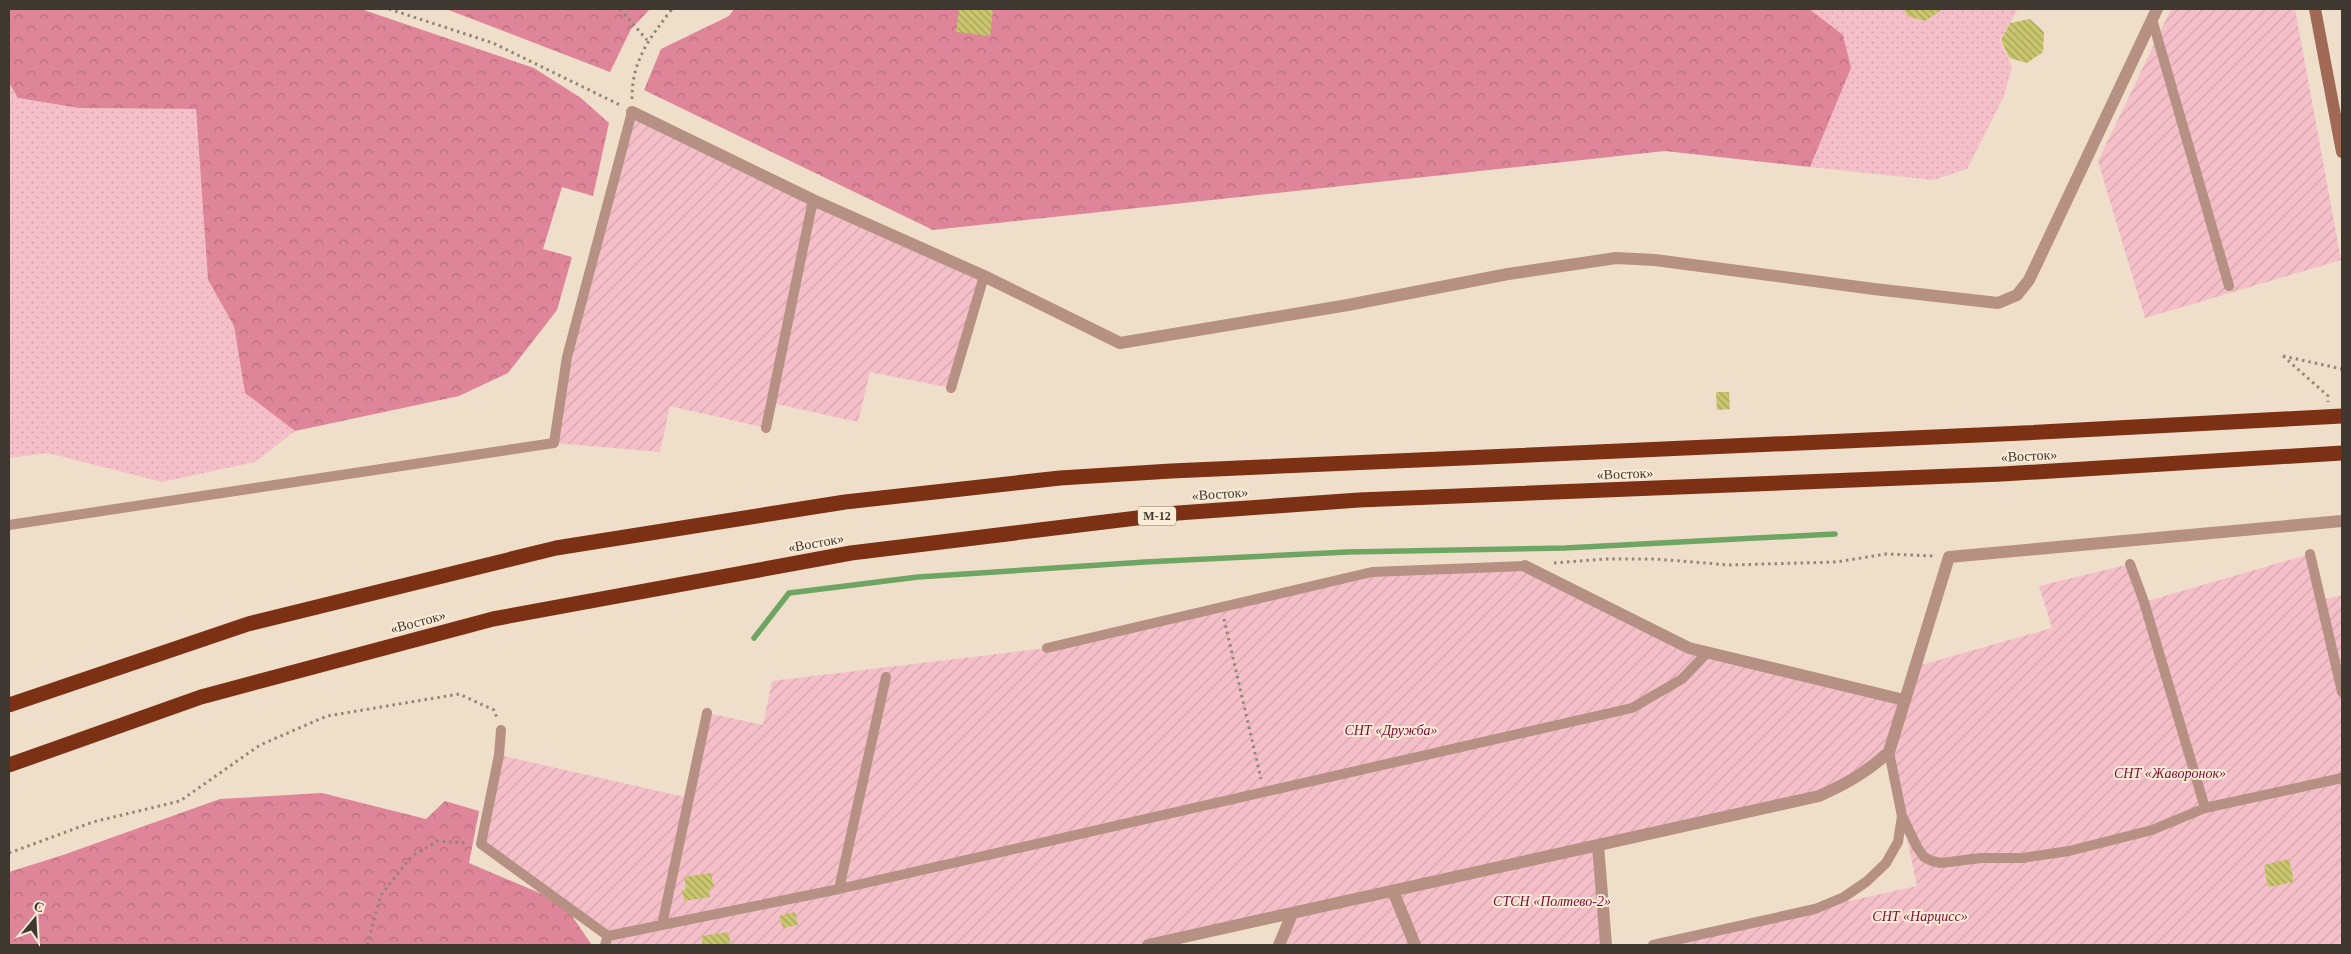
<svg xmlns="http://www.w3.org/2000/svg" width="2351" height="954" viewBox="0 0 2351 954" font-family="Georgia,serif">
<defs>
<pattern id="grass-dots" width="8" height="8" patternUnits="userSpaceOnUse" patternTransform="scale(1.25)"><rect width="8" height="8" fill="#f5bfc9"/><path d="M2 2h.1M6 6h.1" fill="none" stroke="#d3a5ad" stroke-width="1.8" stroke-linecap="round"/></pattern>
<pattern id="forest-crowns" width="20" height="18" patternUnits="userSpaceOnUse" patternTransform="scale(1.25)"><rect width="20" height="18" fill="#df8599"/><path d="M2 6a3 3 0 1 1 6 0M12 15a3 3 0 1 1 6 0" fill="none" stroke="#b66e7d"/></pattern>
<pattern id="garden-furrows" width="10" height="10" patternUnits="userSpaceOnUse" patternTransform="scale(1.25)"><rect width="10" height="10" fill="#f5bfc9"/><path d="M-1 1l2-2M0 10L10 0M9 11l2-2" fill="none" stroke="#d3a5ad"/></pattern>
<pattern id="building-back-hatch" width="6" height="6" patternUnits="userSpaceOnUse" patternTransform="scale(1.25)"><rect width="6" height="6" fill="#cac66e"/><path d="M-1 5l2 2M0 0l6 6M5-1l2 2" fill="none" stroke="#a5a25b"/></pattern>
</defs>
<rect width="100%" height="100%" fill="#eedeca"/>
<path fill="url(#grass-dots)" d="M1809,9H2018L2000,40L2012,67L2004,96L1967,169L1933,180L1810,167L1851,68Z
M9,83L18,98L79,108L196,109L208,280L234,326L245,393L295,431L255,462L162,482L48,453L9,458Z"/>
<path fill="url(#forest-crowns)" d="M9,9H361L534,68L581,98L609,123L593,196L562,187L543,249L572,257L557,310L508,373L459,396L295,431L245,393L234,326L208,280L196,109L79,108L18,98L9,83Z
M446,9H650L631,29L610,72Z
M734,9H1809L1843,35L1851,68L1810,167L1665,151L933,230L644,90L661,49L729,16Z
M322,793L426,819L445,801L479,811L469,863L563,903L592,945H9V872L63,855L220,799Z"/>
<path fill="url(#garden-furrows)" d="M2171,9H2295L2341,260L2145,318L2098,161Z
M632,112L984,276L951,388L870,372L858,422L772,403L766,428L670,406L660,452L554,443L567,357Z
M2310,554L2321,600L2342,595V945H1653L1917,886L1889,753L1849,783L1598,845L1606,945H1279L1292,914L1147,945H605L608,936L481,844L499,755L689,798L707,713L763,725L772,681L1047,648L1372,572L1525,566L1689,648L1904,699L1914,667L2052,628L2039,586L2130,564L2144,602Z"/>
<g fill="none" stroke-linecap="round" stroke-linejoin="round">
<path stroke="#6fa563" stroke-width="5.5" d="M754,638L789,593L918,577L1145,562L1348,552L1565,548L1835,534"/>
</g>
<path fill="url(#building-back-hatch)" d="M959,9H993L990,36L956,32Z
M1904,9H1943L1925,21L1907,16Z
M2030,19L2044,32L2043,52L2027,63L2009,58L2001,40L2010,23Z
M1716,392H1729L1730,409L1717,410Z
M2289,859L2294,882L2268,887L2264,865Z
M711,873L714,888L709,889L710,897L684,901L682,890L686,889L684,877Z
M795,912L798,925L783,928L779,916Z
M728,932L731,945H703L701,936Z"/>
<g fill="none" stroke-linecap="round" stroke-linejoin="round">
<path stroke="#918779" stroke-width="3" stroke-dasharray="2.5 4" stroke-linecap="butt" d="M389,9L493,43L620,105
M620,9L647,40
M632,99C632,60 649,39 672,9
M2283,356L2328,396V402
M2283,356L2342,369
M1554,563L1604,559H1656L1729,565L1836,562L1886,554L1934,556
M1224,619L1261,779
M9,853L93,822L180,801L260,745L327,716L459,694L494,710L497,718
M367,945L381,895L411,857L437,841L468,843"/>
<path stroke="#b69083" stroke-width="10" d="M2152,19L2229,286
M951,388L984,276
M766,428L813,200
M9,525L554,443L567,357L632,112
M2310,554L2342,692
M2130,564L2144,602L2205,808
M1047,648L1372,572L1525,566
M501,730L499,755L481,844L608,936
M1902,816L1917,847L1924,857L1932,861L1941,863L1981,858H2022L2069,851L2152,830L2205,808L2342,778
M839,889L886,677
M662,925L839,889L1632,708L1682,679L1707,653
M605,945L608,936L662,925L707,713
M1653,945L1815,909L1844,897L1866,882L1886,863L1898,842L1902,816L1889,752"/>
<path stroke="#b69083" stroke-width="12" d="M632,112L813,200L984,276L1120,343L1348,305L1508,274L1616,258L1655,260L1874,289L1998,303L2017,295L2029,280L2157,9
M1525,566L1689,648L1904,700
M1598,845L1606,945
M1393,891L1415,945
M1148,945L1819,796C1846,784 1867,772 1889,752L1949,557L2342,521
M1279,945L1292,914"/>
<path stroke="#9f6956" stroke-width="12" d="M2315,9L2342,152"/>
<path stroke="#7c3115" stroke-width="15" d="M9,705L248,624L556,548L845,502L1060,478L1171,471L2023,433L2342,416
M9,765L201,697L493,619L851,553L1178,513L1359,500L2002,474L2342,453"/>
</g>
<g text-anchor="middle" dominant-baseline="central" stroke-width="4" stroke-linejoin="round" paint-order="stroke">
<rect fill="#fbebd7" stroke="#776e62" stroke-width="1" x="1138" y="506.5" width="38" height="19" rx="4"/>
<g font-size="12" font-weight="bold" fill="#3e3830">
<text x="1157" y="516">М-12</text>
</g>
<g font-size="14" fill="#3e3830" stroke="#fbebd7">
<text transform="translate(2029 456) rotate(-3)">«Восток»</text>
<text transform="translate(1625 474) rotate(-2)">«Восток»</text>
<text transform="translate(1220 494) rotate(-4)">«Восток»</text>
<text transform="translate(816 543) rotate(-10)">«Восток»</text>
<text transform="translate(418 622) rotate(-15)">«Восток»</text>
</g>
<g font-size="14" font-style="italic" fill="#790c35" stroke="#fbebd7">
<text x="1391" y="730">СНТ «Дружба»</text>
<text x="2170" y="773">СНТ «Жаворонок»</text>
<text x="1552" y="901">СТСН «Полтево-2»</text>
<text x="1920" y="916">СНТ «Нарцисс»</text>
</g>
</g>
<rect width="2351" height="954" fill="none" stroke="#3e3830" stroke-width="20"/>
<g transform="translate(35 919) rotate(18)" stroke="#fbebd7" stroke-width="4" paint-order="stroke">
<path d="M0-4L9 19L0 12L-9 19Z" fill="#3e3830"/>
<text y="-8" font-size="14" font-weight="bold" text-anchor="middle" fill="#3e3830">С</text>
</g>
</svg>
